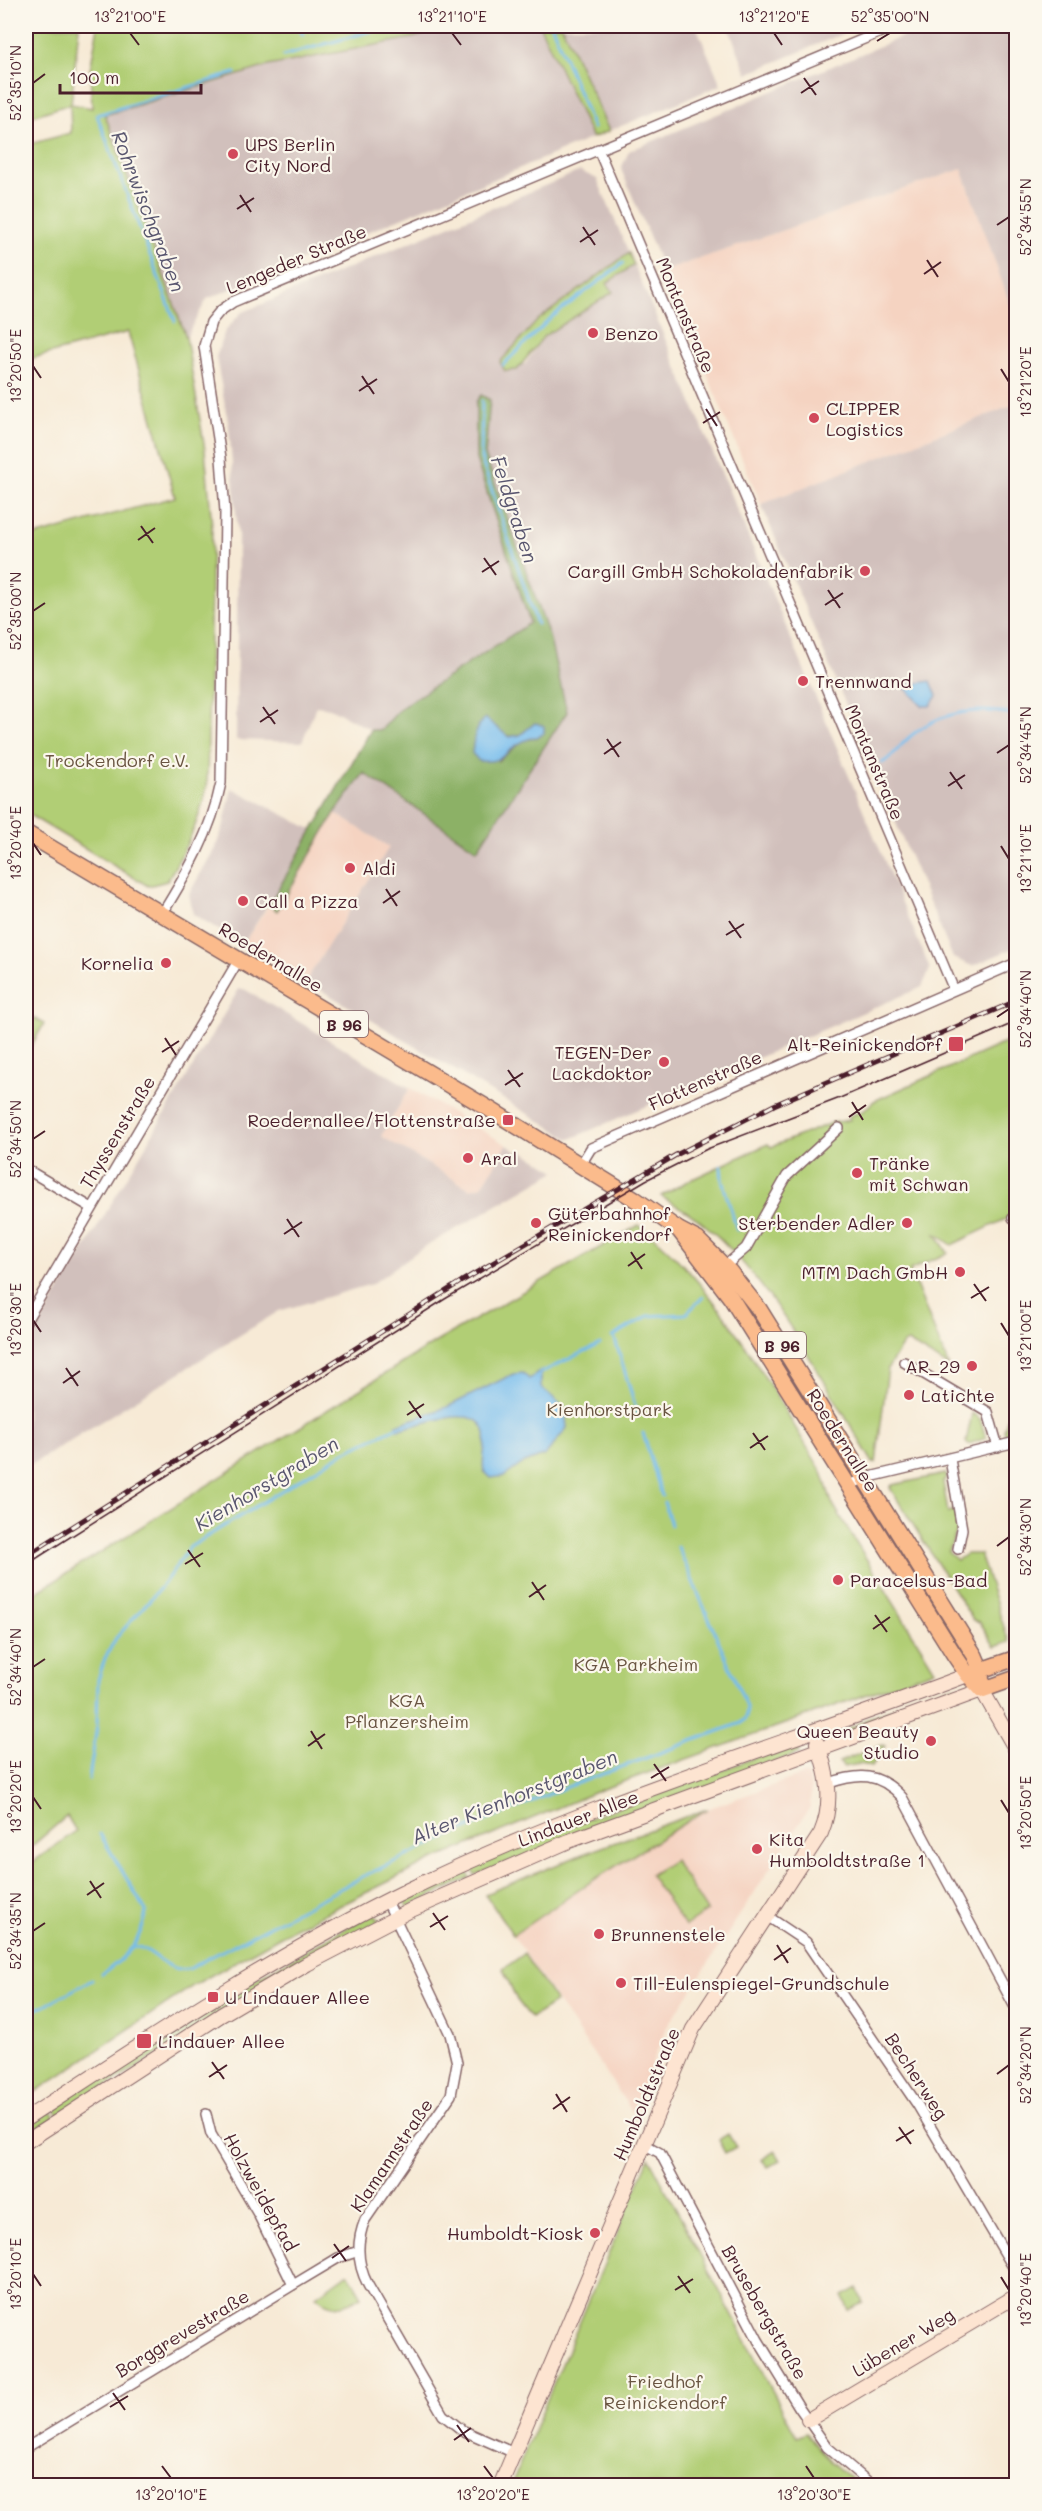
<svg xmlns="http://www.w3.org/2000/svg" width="1042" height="2511" viewBox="0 0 1042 2511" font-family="Mali,sans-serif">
<rect width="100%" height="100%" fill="#fbf7ec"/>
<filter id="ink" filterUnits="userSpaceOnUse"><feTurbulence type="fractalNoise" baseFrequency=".0167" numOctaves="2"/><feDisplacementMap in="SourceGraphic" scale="12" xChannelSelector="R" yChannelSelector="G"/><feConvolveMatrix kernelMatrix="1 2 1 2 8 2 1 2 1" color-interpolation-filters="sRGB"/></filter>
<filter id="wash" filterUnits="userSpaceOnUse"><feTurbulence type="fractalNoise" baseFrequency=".008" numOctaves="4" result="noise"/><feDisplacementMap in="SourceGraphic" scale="24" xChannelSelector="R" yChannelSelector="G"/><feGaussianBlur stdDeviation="1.35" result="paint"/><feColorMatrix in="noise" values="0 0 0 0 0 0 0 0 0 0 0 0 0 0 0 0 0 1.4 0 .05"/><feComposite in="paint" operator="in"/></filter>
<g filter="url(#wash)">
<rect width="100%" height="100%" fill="#f7ead6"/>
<path fill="#f5d3c1" d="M962,169L1016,321V404L761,504L664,271Z
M335,813L389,847L306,981L243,944L269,905L277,910Z
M410,1088L507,1145L482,1186L470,1189L381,1136Z
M805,1774L808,1776L811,1786L810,1807L665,2030L633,2113L513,1935L592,1881L707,1809Z"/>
<path fill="#d1c0bc" d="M451,26H540L592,138L207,299L186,337L105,115L268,66L412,38Z
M562,26H696L721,85L609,131Z
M728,26H861L747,74Z
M928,26H1016V321L962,169L664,271L621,169L629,151Z
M580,171L597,179L629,253L538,320L500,363L525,364L544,336L613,292L607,283L634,265L930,969L922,987L570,1139L306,981L389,847L335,813L364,773L477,850L549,636L485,455L490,400L476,402V459L530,623L402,707L381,730H371L330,708L316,706L302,742L236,740L238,536L229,427L216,357L225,331L241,313Z
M1016,404V947L972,966L953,958L761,504Z
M232,788L315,831L243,944L193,914L189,894L215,848L223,828Z
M239,989H244L410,1088L381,1136L470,1189L482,1186L507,1145L519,1153L521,1150L556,1171L418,1251L372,1284L279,1311L26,1468V1347Z"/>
<path fill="#b1ce74" stroke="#7e7650" stroke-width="1.5" d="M26,26H79L71,104L92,108L90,70L98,26H451L412,38L268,66L105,115L186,337L205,450L212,526L207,785C200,821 185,850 167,881L148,886L26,813V538L175,497L128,332L26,360V145L71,133L70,104L26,118Z
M540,26H562L609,131L592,138Z
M629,253L634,265L607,283L613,292L544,336L517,370L505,371L500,362L538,320Z
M26,1013L44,1024L26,1055Z
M1016,1038V1214L952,1245L935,1233L948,1253L910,1270L949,1367L908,1342L903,1344L888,1368L876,1463H873C826,1387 770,1276 700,1221C688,1211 673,1204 661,1196L686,1182L768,1144L771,1147L831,1123L850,1120L849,1116L863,1111L874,1101Z
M639,1225C719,1285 770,1388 822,1472L832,1503L935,1670L603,1789L430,1861L295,1928L196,1984L26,2098V1867L76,1831L67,1816L26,1851V1599L434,1343Z
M714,1265L729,1278L774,1342L768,1345Z
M776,1346L850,1465L842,1466L770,1350Z
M1010,1410L1016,1413V1431L1007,1435L1004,1431Z
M972,1413L980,1419L986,1438L969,1444L966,1442Z
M946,1474L947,1478L943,1482L948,1513L955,1509L958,1529L948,1552L957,1560L966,1554H980L1009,1642L995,1647L980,1622L973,1620L890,1488L892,1485Z
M870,1498L968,1654L963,1656L863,1499Z
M952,1687L955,1691L825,1741V1737L857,1725L868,1718Z
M795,1743L799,1753L475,1875L471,1866L568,1826Z
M882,1745L885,1746L872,1766L859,1764L844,1767L839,1762Z
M707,1809L592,1881L513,1935L485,1894L583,1854Z
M674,1860L707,1911L685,1926L650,1875Z
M466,1868L470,1878L407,1907L403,1898Z
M374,1912L379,1921L58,2115L53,2107L181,2022Z
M524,1954L556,2002L531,2018L517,2000L503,1969Z
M49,2109L55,2117L26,2136V2124Z
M728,2134L736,2147L725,2153L718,2140Z
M775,2151L781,2160L768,2167L762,2159Z
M649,2158L797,2437L806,2433L831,2462L858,2485H823L820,2481L822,2485H511Z
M348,2273L362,2296C345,2306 333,2311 316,2296Z
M857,2288L863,2303L849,2310L842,2296Z"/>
<path fill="#8cb166" stroke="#6b6848" stroke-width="1.5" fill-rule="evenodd" d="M481,395L490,400L485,455L549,636L567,712L477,850L364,773L335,813L277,911L269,905L371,730H381L402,707L530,623L476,459V402ZM535,723L539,737L524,740L498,761L503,734C516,741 525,731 535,723Z"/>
<path fill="#75bced" stroke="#606e8c" stroke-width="1.5" d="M931,681L937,696L930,706H923L902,685Z
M485,718L509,737L520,735L535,723L544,726V733C538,738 533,737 526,740C505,748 507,764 479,761L472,753C474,739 474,728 485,718Z
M541,1371V1387L565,1408L567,1428L545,1455L522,1464L505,1476L491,1478L484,1471C481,1459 487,1446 485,1434C480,1400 419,1426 398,1429L396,1425L447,1407L513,1374L523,1373L529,1379Z"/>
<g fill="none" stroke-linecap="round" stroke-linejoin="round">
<path stroke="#75bced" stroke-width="3" d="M298,26L303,35
M552,26L593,128
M283,56L389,26
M175,321L97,115L235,73
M503,365L552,317L623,263
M482,401L481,458L537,624
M882,763C895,756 900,744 912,735C943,710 979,707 1016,715
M721,1166L722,1180L737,1230
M614,1336L638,1415
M612,1337L648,1316L686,1314L703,1297
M540,1373L600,1344
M643,1433L662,1496
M664,1502L671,1525
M89,1779L97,1726L98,1680L105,1658L116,1638L162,1586L190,1547L346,1451L400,1426
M100,1834L146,1911C142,1941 126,1958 102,1974
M134,1946C155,1949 166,1973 188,1969L366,1875L458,1832L559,1790L741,1723L746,1717L747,1707L678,1547
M26,2015L92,1980"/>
</g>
</g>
<g filter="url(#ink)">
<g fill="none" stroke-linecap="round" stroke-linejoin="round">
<g stroke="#876667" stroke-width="12">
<path id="street" d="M598,149L954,990
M162,914C188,872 211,832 221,783L225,512L221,458L204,346L211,322L220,311L233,302L895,26
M580,1166L591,1148L1016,963
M26,1169L92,1208
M1013,1218H1016
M725,1266L746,1248L787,1176L839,1128
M26,1321L238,961
M904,1362L988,1412L998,1447
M950,1459L962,1529L958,1549
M848,1485L874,1476L1016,1442
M829,1783C859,1773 879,1772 902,1797L1016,2009
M387,1901L450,2034L457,2063L451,2095L365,2220C356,2242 357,2264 368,2285L443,2415L462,2430L514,2453
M767,1916L806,1942L917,2104L1016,2272
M206,2114L211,2134L258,2214L293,2285
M644,2144L660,2153L758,2340L799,2407L827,2447L873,2486
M26,2448L293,2285L338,2258L359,2251"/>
</g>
<g stroke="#876667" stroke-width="16">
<path id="secondary" d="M26,2119C150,2038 273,1956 408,1890C591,1801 788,1744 978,1671
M26,2142L221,2015L307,1964L409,1911L569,1841L982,1690L1016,1750
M808,2420L1016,2296
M500,2486L693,2029L821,1833C834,1802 828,1773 817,1743"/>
</g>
<g stroke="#876667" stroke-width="18">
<path id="primary" d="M26,833L491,1110L635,1199L679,1230L698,1240L729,1271L759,1309L975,1656L981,1670L982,1690
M679,1230L731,1298L955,1656L968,1675L982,1690
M981,1670L1016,1658
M982,1690L1016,1678"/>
</g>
<use href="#street" stroke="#fff" stroke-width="9"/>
<use href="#secondary" stroke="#fde4d1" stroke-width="14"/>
<use href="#primary" stroke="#fbbb8c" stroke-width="15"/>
<path stroke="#4a1f2b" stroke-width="1.5" d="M26,1565L445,1299L646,1180L707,1149L840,1098L1016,1022"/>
<g stroke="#4a1f2b" stroke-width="5">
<path id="rail" d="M26,1556L462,1281L676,1155L774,1105L1016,1001"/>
</g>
<use href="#rail" stroke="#fbf7ec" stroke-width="3" stroke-dasharray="9" stroke-linecap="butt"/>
</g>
</g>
<path fill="none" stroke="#4a1f2b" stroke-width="2" d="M130,33L139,45M452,33L461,45M774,33L782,45M877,41L890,33M804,78L816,95M33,83L45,74M801,93L819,81M240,195L251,212M237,209L254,198M997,225L1009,217M583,227L595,245M580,242L598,230M927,260L938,277M924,274L941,262M33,366L41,378M1001,369L1009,382M362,376L374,394M359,391L377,379M706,409L717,426M703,423L720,412M141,526L153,543M138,540L155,528M484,558L496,575M482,572L499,561M828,590L840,608M825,605L843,593M33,611L45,603M263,707L275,724M260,722L278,710M607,739L619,757M997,753L1009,745M604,754L621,742M950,772L962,789M948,786L965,775M33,843L41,855M1001,846L1009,859M386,889L397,906M383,903L400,891M729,921L741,938M726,935L744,924M997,1017L1009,1009M165,1038L176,1055M162,1052L179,1041M508,1070L520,1087M505,1085L523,1073M852,1102L863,1120M849,1117L866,1105M33,1139L45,1131M287,1219L299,1237M284,1234L302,1222M631,1252L642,1269M628,1266L645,1254M974,1284L986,1301M971,1298L989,1287M33,1320L41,1332M1001,1323L1009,1336M66,1368L78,1386M63,1383L80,1371M409,1401L421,1418M407,1415L424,1404M753,1433L765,1450M750,1448L768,1436M997,1546L1009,1537M188,1550L200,1567M185,1564L203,1553M532,1582L544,1600M529,1597L546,1585M875,1615L887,1632M873,1629L890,1617M33,1667L45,1659M311,1731L322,1749M308,1746L325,1734M654,1764L666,1781M651,1778L669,1767M33,1797L41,1809M1001,1800L1009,1813M90,1881L101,1898M87,1895L104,1883M433,1913L445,1930M430,1927L448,1916M33,1931L45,1923M777,1945L788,1963M774,1960L791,1948M212,2062L224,2079M997,2074L1009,2065M209,2077L227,2065M556,2094L567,2112M553,2109L570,2097M899,2127L911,2144M896,2141L914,2130M334,2244L346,2261M332,2258L349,2246M33,2274L41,2286M678,2276L690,2293M1001,2277L1009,2290M675,2290L693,2279M113,2393L125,2410M110,2407L128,2396M457,2425L469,2442M454,2440L471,2428M162,2466L171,2478M484,2466L493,2478M806,2466L814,2478"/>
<g fill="#d1495b" stroke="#fbf7ec" stroke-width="2">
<circle cx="233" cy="154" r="6"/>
<circle cx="593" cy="333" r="6"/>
<circle cx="814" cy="418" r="6"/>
<circle cx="865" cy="571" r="6"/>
<circle cx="803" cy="681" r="6"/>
<circle cx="350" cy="868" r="6"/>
<circle cx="243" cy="901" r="6"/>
<circle cx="166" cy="963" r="6"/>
<rect x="948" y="1036" width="16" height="16" rx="3"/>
<circle cx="664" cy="1062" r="6"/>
<rect x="502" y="1114" width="12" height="12" rx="3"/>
<circle cx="468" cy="1158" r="6"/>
<circle cx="857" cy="1173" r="6"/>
<circle cx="536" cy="1223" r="6"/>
<circle cx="907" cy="1223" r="6"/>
<circle cx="960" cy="1272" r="6"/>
<circle cx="972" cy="1366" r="6"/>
<circle cx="909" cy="1395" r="6"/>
<circle cx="838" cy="1580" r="6"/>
<circle cx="931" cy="1741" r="6"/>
<circle cx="757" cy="1849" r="6"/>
<circle cx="599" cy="1934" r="6"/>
<circle cx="621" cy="1983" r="6"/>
<rect x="207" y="1991" width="12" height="12" rx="3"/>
<rect x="136" y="2033" width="16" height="16" rx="3"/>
<circle cx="595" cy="2233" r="6"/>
</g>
<g text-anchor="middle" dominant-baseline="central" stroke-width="4.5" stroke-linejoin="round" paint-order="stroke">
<g fill="#fbf7ec" stroke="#7f6065" stroke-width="1.5">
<rect x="320" y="1011" width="48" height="26" rx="4.5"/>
<rect x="758" y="1332" width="48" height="26" rx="4.5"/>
</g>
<g font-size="16" font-weight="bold" fill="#4a1f2b">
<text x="344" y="1024">B 96</text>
<text x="782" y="1345">B 96</text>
</g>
<g font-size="18" fill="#4a1f2b" stroke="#fbf7ec" text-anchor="start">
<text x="245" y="144">UPS Berlin<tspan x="245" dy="21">City Nord</tspan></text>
<text x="605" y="333">Benzo</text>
<text x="826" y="408">CLIPPER<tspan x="826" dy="21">Logistics</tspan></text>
<text x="853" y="571" text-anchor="end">Cargill GmbH Schokoladenfabrik</text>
<text x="815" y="681">Trennwand</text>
<text x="362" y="868">Aldi</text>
<text x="255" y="901">Call a Pizza</text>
<text x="154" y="963" text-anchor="end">Kornelia</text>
<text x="942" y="1044" text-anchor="end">Alt-Reinickendorf</text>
<text x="652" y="1052" text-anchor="end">TEGEN-Der<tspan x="652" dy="21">Lackdoktor</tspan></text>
<text x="496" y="1120" text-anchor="end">Roedernallee/Flottenstraße</text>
<text x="480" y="1158">Aral</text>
<text x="869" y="1163">Tränke<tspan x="869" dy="21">mit Schwan</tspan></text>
<text x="548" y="1213">Güterbahnhof<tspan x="548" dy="21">Reinickendorf</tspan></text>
<text x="895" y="1223" text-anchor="end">Sterbender Adler</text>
<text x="948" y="1272" text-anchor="end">MTM Dach GmbH</text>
<text x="960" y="1366" text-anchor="end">AR_29</text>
<text x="921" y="1395">Latichte</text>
<text x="850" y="1580">Paracelsus-Bad</text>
<text x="919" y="1731" text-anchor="end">Queen Beauty<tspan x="919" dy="21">Studio</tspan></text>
<text x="769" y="1839">Kita<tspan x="769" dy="21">Humboldtstraße 1</tspan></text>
<text x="611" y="1934">Brunnenstele</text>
<text x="633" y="1983">Till-Eulenspiegel-Grundschule</text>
<text x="225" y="1997">U Lindauer Allee</text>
<text x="158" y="2041">Lindauer Allee</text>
<text x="583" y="2233" text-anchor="end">Humboldt-Kiosk</text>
</g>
<g font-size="18" fill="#4a1f2b" stroke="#fbf7ec">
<text transform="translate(296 259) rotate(-23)">Lengeder Straße</text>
<text transform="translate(686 315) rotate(67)">Montanstraße</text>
<text transform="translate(875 762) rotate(67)">Montanstraße</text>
<text transform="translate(271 957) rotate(31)">Roedernallee</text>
<text transform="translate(705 1080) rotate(-24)">Flottenstraße</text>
<text transform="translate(117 1132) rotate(-59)">Thyssenstraße</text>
<text transform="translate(843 1440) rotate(58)">Roedernallee</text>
<text transform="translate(578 1818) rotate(-21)">Lindauer Allee</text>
<text transform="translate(917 2076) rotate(57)">Becherweg</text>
<text transform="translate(646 2094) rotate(-67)">Humboldtstraße</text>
<text transform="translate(391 2155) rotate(-56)">Klamannstraße</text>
<text transform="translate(261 2192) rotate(61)">Holzweidepfad</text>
<text transform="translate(765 2312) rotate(60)">Brusebergstraße</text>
<text transform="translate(182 2333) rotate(-31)">Borggrevestraße</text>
<text transform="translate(903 2342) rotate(-31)">Lübener Weg</text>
</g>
<g font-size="18" fill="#695441" stroke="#fbf7ec">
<text x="117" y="760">Trockendorf e.V.</text>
<text x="609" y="1409">Kienhorstpark</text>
<text x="636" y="1664">KGA Parkheim</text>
<text x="407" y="1700">KGA<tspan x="407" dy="21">Pflanzersheim</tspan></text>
<text x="665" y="2381">Friedhof<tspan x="665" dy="21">Reinickendorf</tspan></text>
</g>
<g font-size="20" font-style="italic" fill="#59566f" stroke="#fbf7ec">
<text transform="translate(149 211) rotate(69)">Rohrwischgraben</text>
<text transform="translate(515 509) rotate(72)">Feldgraben</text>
<text transform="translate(266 1483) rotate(-31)">Kienhorstgraben</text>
<text transform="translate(514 1796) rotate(-22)">Alter Kienhorstgraben</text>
</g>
</g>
<rect width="1042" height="2511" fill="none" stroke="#fbf7ec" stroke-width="66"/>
<path d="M60 84v9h141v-9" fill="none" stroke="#4a1f2b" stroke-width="3"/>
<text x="69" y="84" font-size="18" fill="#4a1f2b" stroke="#fbf7ec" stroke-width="4.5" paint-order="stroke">100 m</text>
<rect x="33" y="33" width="976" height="2445" fill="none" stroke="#4a1f2b" stroke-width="2"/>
<g font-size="15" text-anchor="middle" fill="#4a1f2b">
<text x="130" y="22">13°21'00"E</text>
<text x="452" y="22">13°21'10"E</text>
<text x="774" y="22">13°21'20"E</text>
<text x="890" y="22">52°35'00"N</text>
<text transform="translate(16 83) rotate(-90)" y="5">52°35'10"N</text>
<text transform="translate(1026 217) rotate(-90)" y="5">52°34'55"N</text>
<text transform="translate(16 366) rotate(-90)" y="5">13°20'50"E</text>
<text transform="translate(1026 382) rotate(-90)" y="5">13°21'20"E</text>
<text transform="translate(16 611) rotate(-90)" y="5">52°35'00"N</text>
<text transform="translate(1026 745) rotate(-90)" y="5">52°34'45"N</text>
<text transform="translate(16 843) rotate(-90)" y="5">13°20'40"E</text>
<text transform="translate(1026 859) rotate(-90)" y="5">13°21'10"E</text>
<text transform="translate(1026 1009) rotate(-90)" y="5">52°34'40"N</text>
<text transform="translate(16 1139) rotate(-90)" y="5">52°34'50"N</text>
<text transform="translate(16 1320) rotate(-90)" y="5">13°20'30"E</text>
<text transform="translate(1026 1336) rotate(-90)" y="5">13°21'00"E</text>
<text transform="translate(1026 1537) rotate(-90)" y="5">52°34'30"N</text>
<text transform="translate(16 1667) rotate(-90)" y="5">52°34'40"N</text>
<text transform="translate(16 1797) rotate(-90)" y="5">13°20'20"E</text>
<text transform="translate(1026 1813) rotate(-90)" y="5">13°20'50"E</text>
<text transform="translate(16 1931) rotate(-90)" y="5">52°34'35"N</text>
<text transform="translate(1026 2065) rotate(-90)" y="5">52°34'20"N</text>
<text transform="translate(16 2274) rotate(-90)" y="5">13°20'10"E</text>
<text transform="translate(1026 2290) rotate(-90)" y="5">13°20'40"E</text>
<text x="171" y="2500">13°20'10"E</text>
<text x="493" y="2500">13°20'20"E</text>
<text x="814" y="2500">13°20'30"E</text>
</g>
</svg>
